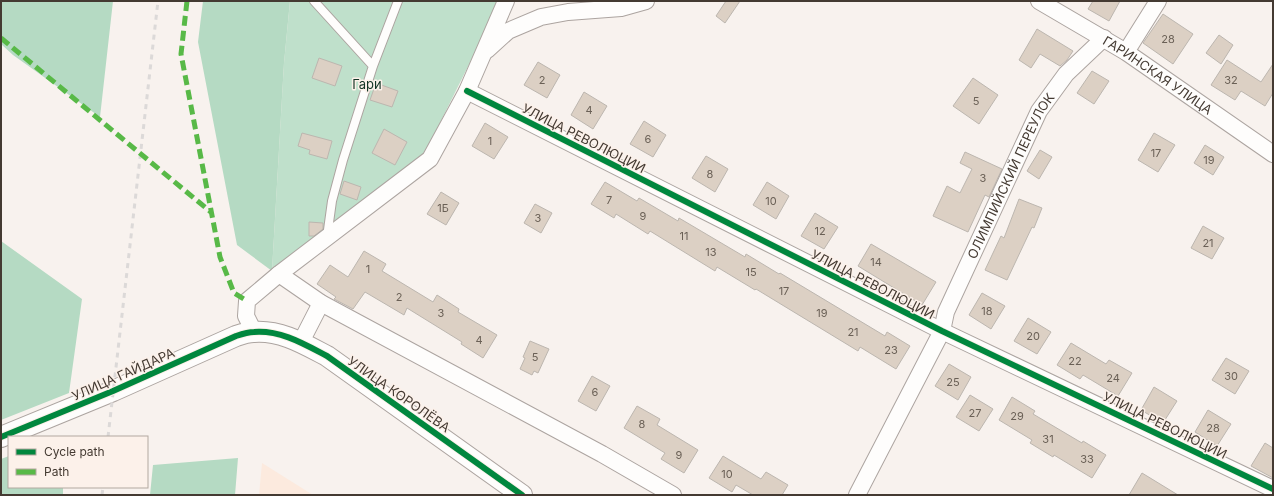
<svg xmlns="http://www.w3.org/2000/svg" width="1274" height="496" viewBox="0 0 1274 496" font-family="Inter,sans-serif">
<rect width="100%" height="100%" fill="#f8f2ee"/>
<path fill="#fceade" d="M262,463L313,495H259Z"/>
<path fill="#bfe0cb" d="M290,1H499L492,18L425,153L272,271L284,63Z"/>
<path fill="#b5dac3" d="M1,1H113L100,117L13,55L1,44Z
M203,1H290L284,63L272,271L237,245L198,42Z
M1,241L82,299L69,393L1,420Z
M9,456V487H63V495H1V459Z
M238,458L235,495H150L153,465Z"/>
<path fill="#dcd0c4" stroke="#bcb6af" d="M726,1H740L725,23L716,16Z
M1093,1H1120L1109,21L1088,9Z
M1163,14L1193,34L1173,64L1143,43Z
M1037,29L1073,51L1067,60L1060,66L1040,54L1031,68L1019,60Z
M1219,35L1233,45L1221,64L1206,53Z
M319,58L342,66L335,86L312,78Z
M1227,60L1261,82L1273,64V93L1265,106L1241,91L1235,100L1211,85Z
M538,62L560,75L547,98L524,85Z
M1092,71L1109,81L1094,104L1077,93Z
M973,78L998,95L979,124L953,106Z
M376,83L398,91L392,107L370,100Z
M584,92L607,106L593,129L571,115Z
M644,121L666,135L653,157L630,144Z
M485,123L508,137L494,159L472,146Z
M384,129L407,142L395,165L372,153Z
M302,133L332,141L327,159L309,154L310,150L298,146Z
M1154,133L1175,145L1158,172L1138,160Z
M1205,145L1224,157L1213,175L1194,163Z
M1040,150L1052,157L1039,179L1027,171Z
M965,152L1002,169L989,197L985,195L968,232L933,216L947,186L960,193L972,169L960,163Z
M706,156L728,169L715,192L692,178Z
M344,181L361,187L357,200L340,194Z
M605,182L637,201L639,198L678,221L679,218L745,257L746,254L779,274L780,273L885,336L887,332L910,346L896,369L860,347L858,351L756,289L755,290L717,267L715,271L650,231L648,234L616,214L614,218L591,204Z
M767,182L789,196L776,219L753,205Z
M441,192L459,203L446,225L427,214Z
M1019,199L1042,208L1034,228L1032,227L1007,280L985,270L1001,236L1004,238Z
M535,204L552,213L541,233L524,223Z
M815,213L838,227L824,249L801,236Z
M309,222L323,223V229L314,236H309Z
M1203,226L1224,238L1212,259L1191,248Z
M871,244L936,282L922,305L858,266Z
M364,251L386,264L382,271L433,302L437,295L459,309L458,312L497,335L483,358L461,344L462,342L407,308L404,315L365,292L353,309L334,299L336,297L317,284L330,265L348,277Z
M982,293L1005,306L991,329L969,315Z
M1028,318L1051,332L1037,354L1014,341Z
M530,341L549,349L538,373L534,371L532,375L520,369L525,358L523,357Z
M1071,343L1106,364L1109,360L1132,373L1118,396L1083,375L1080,379L1057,365Z
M1226,358L1249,371L1235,394L1212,380Z
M949,364L971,377L958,400L935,386Z
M592,376L610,386L596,411L578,401Z
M1154,387L1177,401L1163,423L1141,410Z
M970,395L993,409L979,431L956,417Z
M1012,397L1035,411L1033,414L1082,443L1083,441L1106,455L1092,478L1054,455L1053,457L1030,443L1032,440L999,420Z
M637,406L660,419L657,425L698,450L684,473L661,459L665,453L624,428Z
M1208,410L1231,424L1217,446L1195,432Z
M1265,443L1273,448V478L1251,466Z
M723,456L761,479L766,472L788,485L782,495H753L736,485L732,492L709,478Z
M1142,473L1178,495H1129Z"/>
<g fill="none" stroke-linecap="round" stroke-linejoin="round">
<g stroke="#aca4a0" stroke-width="10">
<path id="service" d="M314,1L373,66
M327,237L332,201L343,160L373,66L398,1"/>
</g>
<g stroke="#aca4a0" stroke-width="18">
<g id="minor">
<path id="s1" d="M1039,1L1126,52L1273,154"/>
<path d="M487,50L508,31L541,17L568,12L621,8L646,1"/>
<path d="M1126,52L1158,1"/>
<path d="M467,91L942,331L1273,489"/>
<path d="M279,274L321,303L602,454L673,495"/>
<path d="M254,332L246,316L247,301L279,274L430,159L467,91L506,1"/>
<path d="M301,342L321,303"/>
<path id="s2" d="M857,495L942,331L946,312L1039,111L1066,74L1104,38"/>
</g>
</g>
<g stroke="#aca4a0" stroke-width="22">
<path id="tertiary" d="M1,437L113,391L236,336C242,334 248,332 254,332C281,330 304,344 327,356L522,495"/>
</g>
<use href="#service" stroke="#fefdfc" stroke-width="8"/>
<use href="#minor" stroke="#fefdfc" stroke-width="16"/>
<use href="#tertiary" stroke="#fefdfc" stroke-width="20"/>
<path stroke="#dcd9d8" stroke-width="3" stroke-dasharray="5 5" stroke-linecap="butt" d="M108,437L158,1
M102,495L103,487"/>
<path stroke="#58b947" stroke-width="5" stroke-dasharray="10 5" stroke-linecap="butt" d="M187,1L181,54L220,257L234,293L247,301
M1,38L212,213"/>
<g stroke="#fcf1ea" stroke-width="8">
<path id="cycleway" d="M467,91L942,331L1273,489
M1,437L113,391L236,336C242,334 248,332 254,332C281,330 304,344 327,356L522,495"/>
</g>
<use href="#cycleway" stroke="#00873e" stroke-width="6"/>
</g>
<g text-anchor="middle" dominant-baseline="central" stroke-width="3" stroke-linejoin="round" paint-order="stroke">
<g font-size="11" fill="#6a6056">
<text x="1168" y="39">28</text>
<text x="542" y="80">2</text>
<text x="1231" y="80">32</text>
<text x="976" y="101">5</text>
<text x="589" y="110">4</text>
<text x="648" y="139">6</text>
<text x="490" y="141">1</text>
<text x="1156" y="153">17</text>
<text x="1209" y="160">19</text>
<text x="710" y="174">8</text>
<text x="983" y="178">3</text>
<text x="609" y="200">7</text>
<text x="771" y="201">10</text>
<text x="443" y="208">1Б</text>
<text x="643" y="216">9</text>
<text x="538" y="218">3</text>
<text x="820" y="231">12</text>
<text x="684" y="236">11</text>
<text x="1208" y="243">21</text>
<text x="711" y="252">13</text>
<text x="876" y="262">14</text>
<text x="368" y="269">1</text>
<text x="751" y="272">15</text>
<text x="784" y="291">17</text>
<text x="399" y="297">2</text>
<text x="987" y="311">18</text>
<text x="441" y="313">3</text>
<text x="822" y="313">19</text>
<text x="853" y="332">21</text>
<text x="1033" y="336">20</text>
<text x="479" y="340">4</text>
<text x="891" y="350">23</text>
<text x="535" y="357">5</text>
<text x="1075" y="361">22</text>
<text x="1231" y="376">30</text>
<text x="1113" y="378">24</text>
<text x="953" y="382">25</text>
<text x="595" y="392">6</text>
<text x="975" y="413">27</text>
<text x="1017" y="416">29</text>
<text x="642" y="424">8</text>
<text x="1213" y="428">28</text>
<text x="1048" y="439">31</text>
<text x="679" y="455">9</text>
<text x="1087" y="459">33</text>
<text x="727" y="474">10</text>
</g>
<g font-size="13" fill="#443a32" stroke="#fcf1ea">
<text stroke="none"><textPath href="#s1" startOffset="140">ГАРИНСКАЯ УЛИЦА</textPath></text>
<text transform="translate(584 138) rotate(27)">УЛИЦА РЕВОЛЮЦИИ</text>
<text stroke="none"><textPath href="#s2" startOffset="355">ОЛИМПИЙСКИЙ ПЕРЕУЛОК</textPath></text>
<text transform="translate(873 284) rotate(27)">УЛИЦА РЕВОЛЮЦИИ</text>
<text transform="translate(123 374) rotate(-24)">УЛИЦА ГАЙДАРА</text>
<text transform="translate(399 394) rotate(35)">УЛИЦА КОРОЛЁВА</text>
<text transform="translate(1165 425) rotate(26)">УЛИЦА РЕВОЛЮЦИИ</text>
</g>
<g font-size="13" fill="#133424" stroke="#fcf1ea">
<text x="367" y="84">Гари</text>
</g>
</g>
<rect width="1274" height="496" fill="none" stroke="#443a32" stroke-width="4"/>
<rect x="8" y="436" width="140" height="52" fill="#fcf1ea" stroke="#b2a8a0"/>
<rect x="16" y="449" width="20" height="6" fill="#00873e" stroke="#b2a8a0"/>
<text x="44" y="456" font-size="12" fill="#443a32">Cycle path</text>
<rect x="16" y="469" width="20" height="6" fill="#58b947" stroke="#b2a8a0"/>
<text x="44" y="476" font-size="12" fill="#443a32">Path</text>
</svg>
